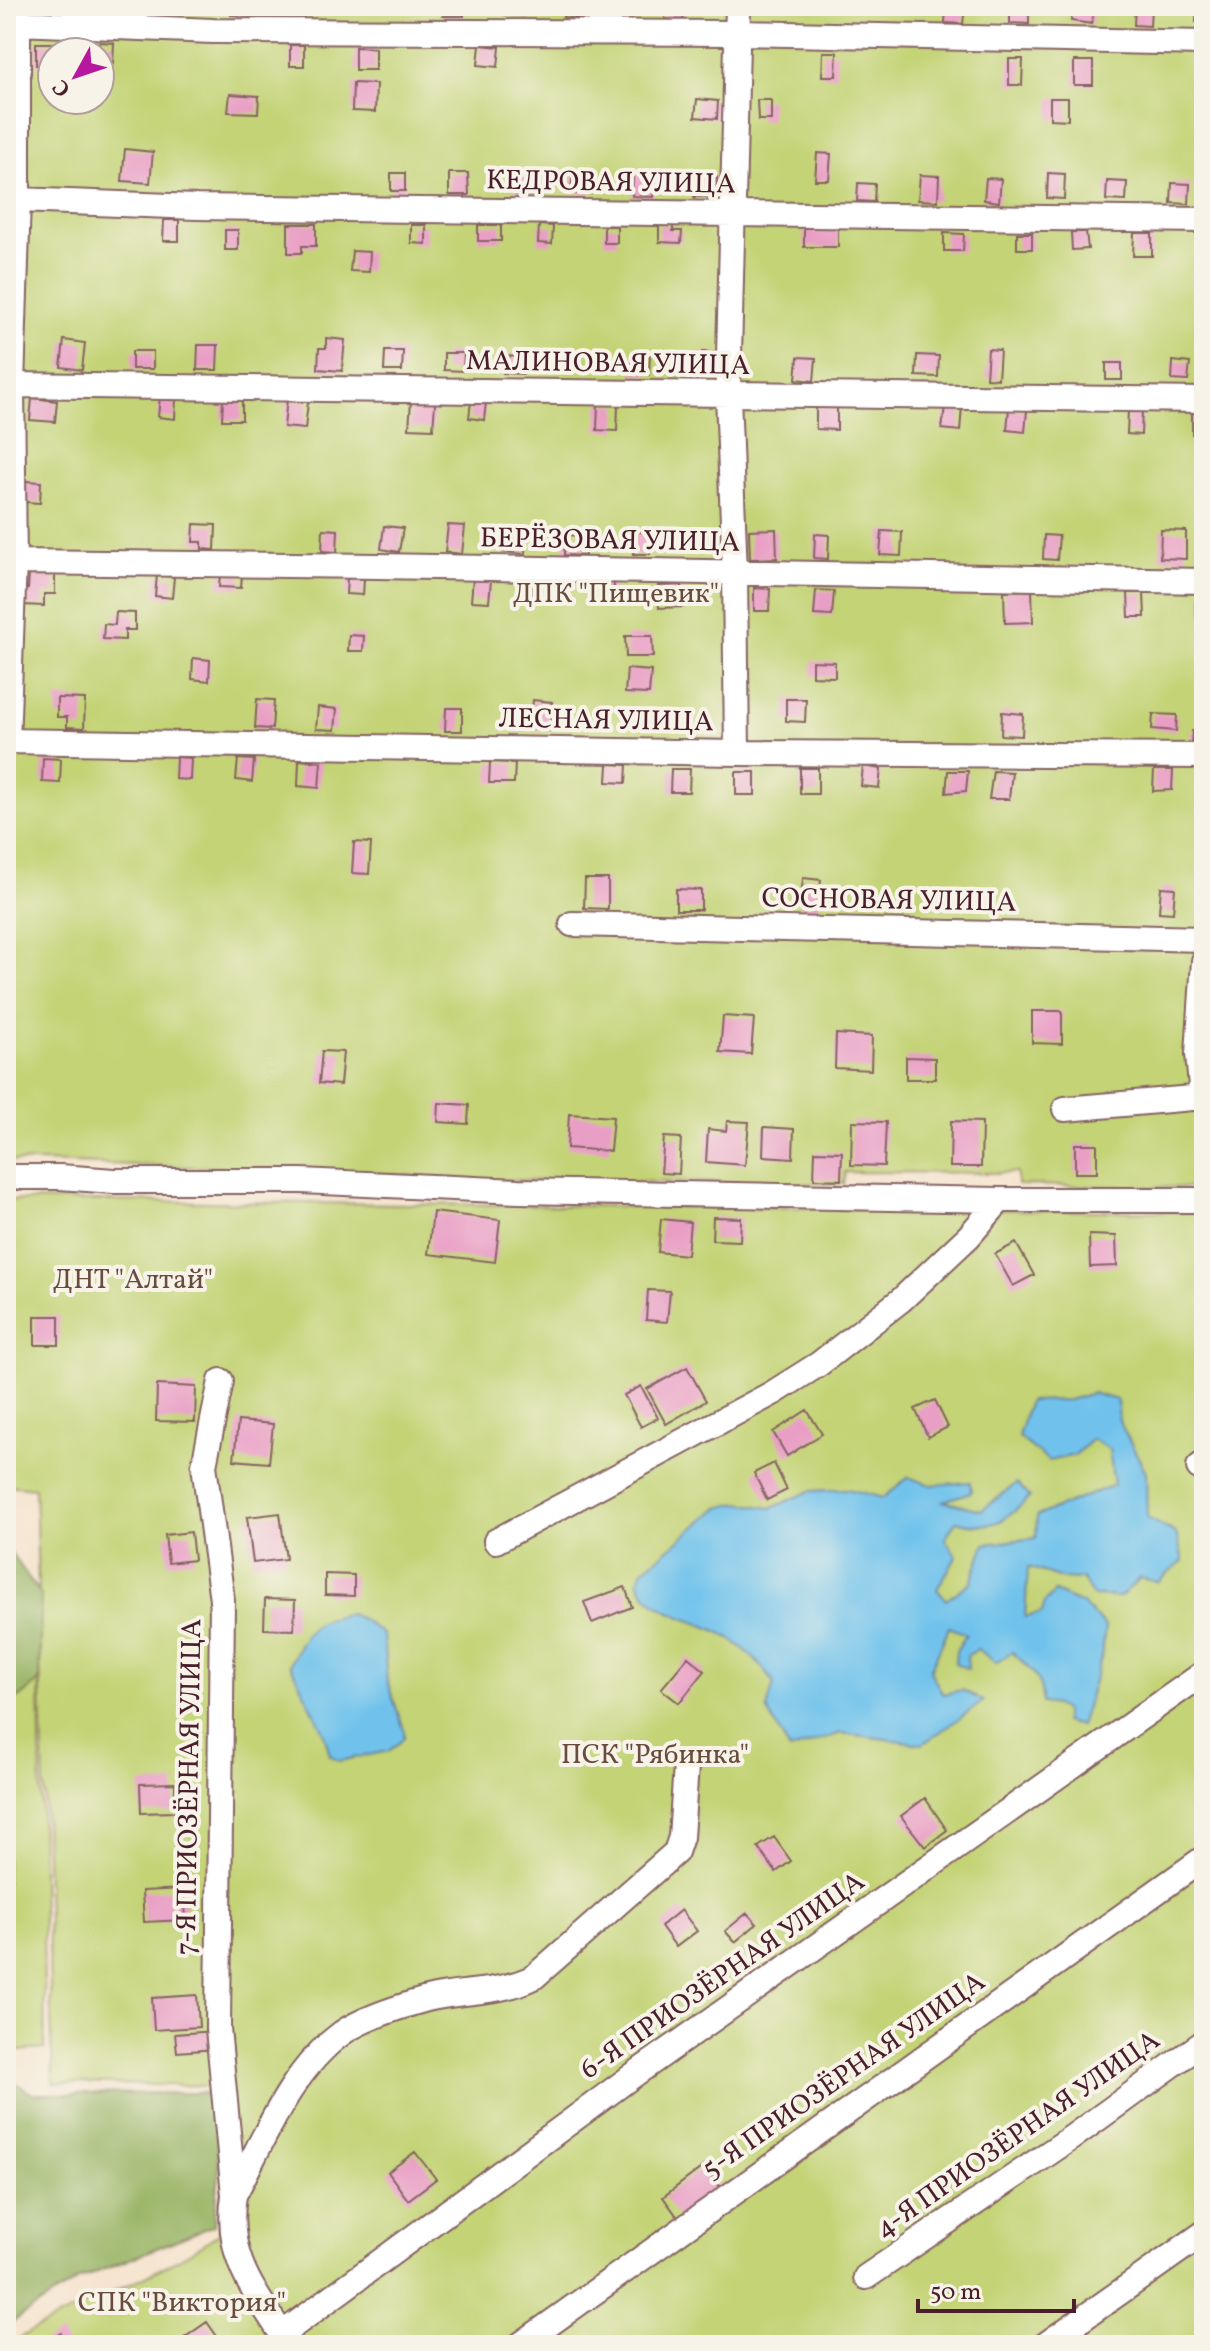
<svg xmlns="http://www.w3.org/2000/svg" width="1210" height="2351" viewBox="0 0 1210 2351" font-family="Vollkorn,serif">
<rect width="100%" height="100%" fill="#f7f3e8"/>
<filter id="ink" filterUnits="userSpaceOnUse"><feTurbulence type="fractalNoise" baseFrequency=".0125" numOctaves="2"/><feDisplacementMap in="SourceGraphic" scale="16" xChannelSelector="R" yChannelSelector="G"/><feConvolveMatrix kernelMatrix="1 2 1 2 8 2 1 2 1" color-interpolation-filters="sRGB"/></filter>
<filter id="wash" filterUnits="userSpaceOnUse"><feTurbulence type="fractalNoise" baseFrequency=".006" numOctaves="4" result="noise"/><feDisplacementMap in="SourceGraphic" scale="32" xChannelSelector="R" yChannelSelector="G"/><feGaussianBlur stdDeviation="1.8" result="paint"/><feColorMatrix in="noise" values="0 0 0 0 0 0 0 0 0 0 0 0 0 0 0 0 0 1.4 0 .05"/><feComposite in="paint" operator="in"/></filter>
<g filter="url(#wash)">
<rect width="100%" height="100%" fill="#f5e2cb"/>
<path fill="#c3d375" stroke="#867950" stroke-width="2" fill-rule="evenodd" d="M6,6H1204V1188L1017,1185V1173L845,1172L844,1184L477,1180L354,1172L6,1161ZM52,52H100V100H52Z
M6,1200L1204,1212V2345H7C75,2304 154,2280 218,2234L224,2181L218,2086L53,2083L35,1488L6,1485Z
M39,1681L45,2049L6,2052V1708Z"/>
<path fill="#9ab566" stroke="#726a48" stroke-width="2" d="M6,1546L41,1595L39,1681L6,1708Z
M18,2084L32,2094L207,2093L217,2100L219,2172L214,2225L80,2279L6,2326V2125L8,2103H6V2085Z"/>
<path fill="#70c2ec" stroke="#5d708c" stroke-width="2" d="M1092,1393L1117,1400L1119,1421L1146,1472L1147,1518L1176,1533L1183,1561L1158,1582L1140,1578L1120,1597L1093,1596L1082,1579L1061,1578L1028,1567L1025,1617L1042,1613L1045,1602L1055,1592L1082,1604L1105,1626L1102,1655L1080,1726L1064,1722V1711L1055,1705L1042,1703C1043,1679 1030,1668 1012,1652L996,1663L978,1649L967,1656L968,1669L955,1663L956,1651L966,1634L949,1627L930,1671L943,1694L962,1690L984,1701L923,1744L841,1733L790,1751L767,1709L774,1683C762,1666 748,1651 731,1639C701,1618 653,1618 638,1581L643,1570L718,1508L738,1503L772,1508L810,1491L848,1489L883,1498L908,1477L931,1485L970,1482L971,1492L943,1501L982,1510L1017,1483L1030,1497C1005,1522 992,1531 956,1521L945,1539L957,1556L937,1589L946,1600L971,1582L985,1544L1036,1538L1037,1516L1114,1485L1109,1449L1092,1439L1075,1455L1049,1461L1018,1437L1029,1401L1069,1400Z
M350,1614L364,1620L383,1635L387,1681L404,1730V1738L389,1751L339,1761L330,1755L323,1730L290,1664C305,1631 312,1618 350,1614Z"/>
<g id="blocks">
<path fill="#e99fc5" d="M193,6H216V11H193Z
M232,6H254L253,16L231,15Z
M443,6H465L464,16H443Z
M506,6H525L524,16L505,15Z
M564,6H586L585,19L563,17Z
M666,6H684L683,20L665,19Z
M946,6H965L963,24L945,23Z
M1010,6H1029V24L1010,23Z
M1073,6L1094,7L1092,24L1071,21Z
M1135,6H1151L1150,26L1134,25Z
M1197,6H1204V23L1196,22Z
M99,42L114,43L113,64H100Z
M36,43H54L52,65H36Z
M290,45H304V66H290Z
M480,45L500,47L498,67L478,65Z
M355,47L375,48V70H355Z
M823,52H837L836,76H822Z
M1198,55H1204V76H1198Z
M1009,59H1023L1022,85H1009Z
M1074,61H1093V85H1074Z
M353,83L376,84L375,112L352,111Z
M230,94L259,96L258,113L228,112Z
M1050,98H1068V120L1050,119Z
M697,99L718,101L717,119L695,117Z
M757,100H771V120H758Z
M125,149L153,152L150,183L122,181Z
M817,153L831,154L829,180H815Z
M573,171L593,172L591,194L571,193Z
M508,172L533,175L531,195L517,194V188L506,187Z
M391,173H405V191H391Z
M449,173H468L469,195H449Z
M633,173L655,175L653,197L632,196Z
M1048,173L1065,174L1064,199L1047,198Z
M920,175L939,176L938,201L918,200Z
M694,176L717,177V197H694Z
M986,178L1001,179L999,202L984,200Z
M1107,181L1127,182L1126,201L1106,200Z
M858,183L875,184L874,202L857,201Z
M1172,183L1190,184L1189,204L1171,203Z
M164,220H179V241H163Z
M288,224H316V246H302V253H288Z
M411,225H426V244L411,243Z
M478,225H501V241H478Z
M539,225L553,226L552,244L538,243Z
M659,225H673V231H682L681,243L659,242Z
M604,226H617V243H604Z
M804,228H838V247H804Z
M225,230H238V250H225Z
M1071,232H1086L1088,249L1072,250Z
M944,233L964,234L963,251H944Z
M1017,233H1032V249H1017Z
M1134,233H1152V256H1133Z
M352,251L370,252L369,272L350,271Z
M326,338L345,340L342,371L318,369L319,348H326Z
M64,340L85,343L82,370L61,367Z
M198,345H218L217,370H197Z
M988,349L1000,350L998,379L986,378Z
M132,351H153V369H132Z
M385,351H403L402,371H384Z
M702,352L718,353L717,373H701Z
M444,353H464L463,371L444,370Z
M633,354L650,355L649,375L632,374Z
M917,355L939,356L938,377L916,376Z
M504,356L525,357L524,374L503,373Z
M798,357L816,358L814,381L796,379Z
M1173,361L1190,363L1188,381L1172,380Z
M1106,363H1122V380H1106Z
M160,396L176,398L175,419L158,417Z
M32,398L57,401L55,422L30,420Z
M287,399L308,402L305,429L284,427Z
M223,400L242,401V420H222Z
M411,401L435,403L433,429L409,428Z
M471,401L486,402L484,420L469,418Z
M598,404L618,405L617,431L597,430Z
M816,406H837V430L816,429Z
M945,406L962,407L960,431L942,429Z
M1009,408L1027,410L1025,432L1007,430Z
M1128,410H1142L1141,435L1127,434Z
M1204,412V434H1192V413Z
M25,481L41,482L40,503L25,502Z
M194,524L216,525L215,550L202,549V542H193Z
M448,525L465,526L462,554L445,552Z
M384,526L403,528L399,552L381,549Z
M323,529L338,530L337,552L322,551Z
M776,529L777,558L750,559L749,530Z
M1161,530L1186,531V559L1160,558Z
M504,531L526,532L525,554L503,552Z
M882,531L902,532L901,556L880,555Z
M634,532H651L650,554H633Z
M815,534L829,535L828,559L814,558Z
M565,535L586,536L585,556L564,555Z
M1044,535L1059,536L1057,560L1043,559Z
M29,573L55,574V594H44V606L23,605V588L28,589Z
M220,574L242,575L241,588L219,587Z
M157,575L174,577L172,598L155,596Z
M347,578L364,579L363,595L346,594Z
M473,579L491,580L489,602L471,601Z
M533,581H548V600H533Z
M596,581L614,582L613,606L595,605Z
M682,585L683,607L659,608L658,586Z
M754,588L770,589L769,611H754Z
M816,590L834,591L832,616L814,615Z
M1032,590L1033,622L1005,623L1004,591Z
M1128,593H1144L1145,617H1129Z
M116,612L135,613V630H125V640L103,639L104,624L115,625Z
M349,635L364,636L363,651H348Z
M625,636H652L653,657H626Z
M193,658L210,660L209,681L192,679Z
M812,661L835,662V677L812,676Z
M627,669L651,671L649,694L625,693Z
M57,698L85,699L84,728L67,727V717H57Z
M257,699L274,700L272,729L255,728Z
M786,699H806L805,722L786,721Z
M533,700L552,702L550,731L530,729Z
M318,707L337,709L335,730L316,729Z
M446,708H462V731H445Z
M1002,712L1023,714L1022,736L1001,735Z
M1153,714L1177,715L1176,731L1152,729Z
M1192,731H1204V744H1191Z
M176,757L191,758L190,780L175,779Z
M43,758L61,759L60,783L42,782Z
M238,759L254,760L252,782L236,780Z
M299,760L321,762L319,788L298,786Z
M490,762L515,763L514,783H489Z
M608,764L627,765L626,783L607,782Z
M863,766L881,769L879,788L861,786Z
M800,768H818V794H800Z
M671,769H690L689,792H670Z
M1154,770H1173L1172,790L1153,791Z
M948,771H968L966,791L946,793Z
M993,771L1012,772L1009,799H989Z
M736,772H755V795H736Z
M354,842L371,843L369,874L352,873Z
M803,878L821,880L818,910L800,908Z
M585,879H608V909L584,908Z
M1161,887L1175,888L1173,913L1159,912Z
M676,889L701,890V910H676Z
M1032,1011H1062V1044L1032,1043Z
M723,1016L754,1018L751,1054L720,1052Z
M836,1034L872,1036L871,1070L835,1068Z
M322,1051L343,1052L340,1085L319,1083Z
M906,1057L935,1058V1079H906Z
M439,1103L469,1105L468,1124L438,1122Z
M569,1114L613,1117L610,1151L567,1148Z
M727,1121L749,1122L745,1165L706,1162L708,1129L726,1131Z
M852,1121L886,1122L884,1166L851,1165Z
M951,1121L982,1122L981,1167H950Z
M764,1127L794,1129L793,1158L763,1156Z
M664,1137L681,1138L679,1174L661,1173Z
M1075,1144H1097V1173H1075Z
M815,1151L842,1152L841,1180L814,1179Z
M433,1212L500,1220L495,1262L428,1254Z
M713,1217L741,1218L740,1241L712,1240Z
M661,1219L690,1222L687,1255L658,1252Z
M1089,1235L1116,1236L1117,1266L1090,1267Z
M1016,1243L1034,1275L1013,1286L995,1254Z
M648,1290L670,1291L667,1322L646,1320Z
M35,1316H59V1345H35Z
M687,1367L706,1401L666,1424L647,1389Z
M157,1385L196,1387L195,1422L156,1421Z
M641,1386L658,1418L641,1427L624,1395Z
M935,1400L948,1427L928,1437L915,1409Z
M807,1410L822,1434L787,1456L773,1432Z
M238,1421L273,1424L269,1463L234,1460Z
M774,1463L787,1490L767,1500L754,1473Z
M280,1513L286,1559L253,1563L247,1517Z
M191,1532L194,1560L168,1563L165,1535Z
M325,1574L354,1575V1596L325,1595Z
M625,1587L632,1607L592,1623L584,1602Z
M265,1599L295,1600L294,1630L264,1629Z
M688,1657L705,1671L679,1703L661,1689Z
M175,1783V1812L141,1813L140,1784Z
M925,1798L947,1830L925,1847L901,1816Z
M774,1837L791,1861L776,1872L758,1847Z
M184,1889L186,1920L144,1922L142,1891Z
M681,1910L697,1931L676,1947L661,1926Z
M747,1913L757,1924L735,1942L725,1931Z
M197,1995L199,2027L154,2030L152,1998Z
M215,2031L216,2049L177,2052L175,2034Z
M415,2152L436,2179L408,2200L388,2172Z
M704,2166L721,2188L679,2219L663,2197Z
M207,2322L223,2345H174Z
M61,2333L67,2345H39Z"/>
</g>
</g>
<g filter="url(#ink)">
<use href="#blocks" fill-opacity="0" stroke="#866363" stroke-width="2"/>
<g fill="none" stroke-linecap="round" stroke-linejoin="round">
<g stroke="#866363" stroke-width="28">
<path id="street" d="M18,23L213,31L738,33L1204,43
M18,200L196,207L1204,220
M12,385L1204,400
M14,562L377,566L1204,581
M6,741L737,753L1204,756
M7,741L14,562L12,385L18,200V6
M737,753L735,573L728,395L738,6
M572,924L1204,939
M1202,1097L1198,1054L1204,961
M1065,1109L1204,1097
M6,1177H60L114,1181H301L518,1191L1000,1200H1204
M221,1381L204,1465L222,1600L218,2029L234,2195
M1199,1467L1204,1463
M496,1541L773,1393L819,1364L901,1300L969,1236L1000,1200
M866,2277L1071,2138L1204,2042
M282,2334L635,2074L1204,1673
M289,2345C257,2294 224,2260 234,2195C264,2140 289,2072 342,2033C362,2019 402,2006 427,1999C462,1990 500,1994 534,1977L676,1852L681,1837L686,1766
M520,2345L1204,1858
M1045,2345L1204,2233"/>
</g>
<use href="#street" stroke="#fff" stroke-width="24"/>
</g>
</g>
<g text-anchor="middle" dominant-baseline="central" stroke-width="8" stroke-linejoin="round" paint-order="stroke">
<g font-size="28" fill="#4a1f2b" stroke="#f7f3e8">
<text transform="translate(611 183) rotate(1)">КЕДРОВАЯ УЛИЦА</text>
<text transform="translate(608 364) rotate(1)">МАЛИНОВАЯ УЛИЦА</text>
<text transform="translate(610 541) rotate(1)">БЕРЁЗОВАЯ УЛИЦА</text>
<text transform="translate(606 721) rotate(1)">ЛЕСНАЯ УЛИЦА</text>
<text transform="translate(889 901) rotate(1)">СОСНОВАЯ УЛИЦА</text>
<text transform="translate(190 1787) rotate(-89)">7-Я ПРИОЗЁРНАЯ УЛИЦА</text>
<text transform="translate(723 1976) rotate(-35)">6-Я ПРИОЗЁРНАЯ УЛИЦА</text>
<text transform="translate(844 2076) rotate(-35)">5-Я ПРИОЗЁРНАЯ УЛИЦА</text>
<text transform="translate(1018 2135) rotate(-35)">4-Я ПРИОЗЁРНАЯ УЛИЦА</text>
</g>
<g font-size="28" fill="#684c3e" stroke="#f7f3e8">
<text x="616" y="594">ДПК "Пищевик"</text>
<text x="133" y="1280">ДНТ "Алтай"</text>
<text x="655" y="1755">ПСК "Рябинка"</text>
<text x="182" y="2303">СПК "Виктория"</text>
</g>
</g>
<rect width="1210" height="2351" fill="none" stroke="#f7f3e8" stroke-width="32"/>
<g transform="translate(76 76) rotate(230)"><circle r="38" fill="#f7f3e8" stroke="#b29e9c" stroke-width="2"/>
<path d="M0-6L14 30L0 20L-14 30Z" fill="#b5179e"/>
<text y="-12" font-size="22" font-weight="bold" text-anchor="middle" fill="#4a1f2b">С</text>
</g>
<path d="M918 2299v12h156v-12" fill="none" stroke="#4a1f2b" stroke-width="4"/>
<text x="930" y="2299" font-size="24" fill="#4a1f2b" stroke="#f7f3e8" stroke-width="6" paint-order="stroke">50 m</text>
</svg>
